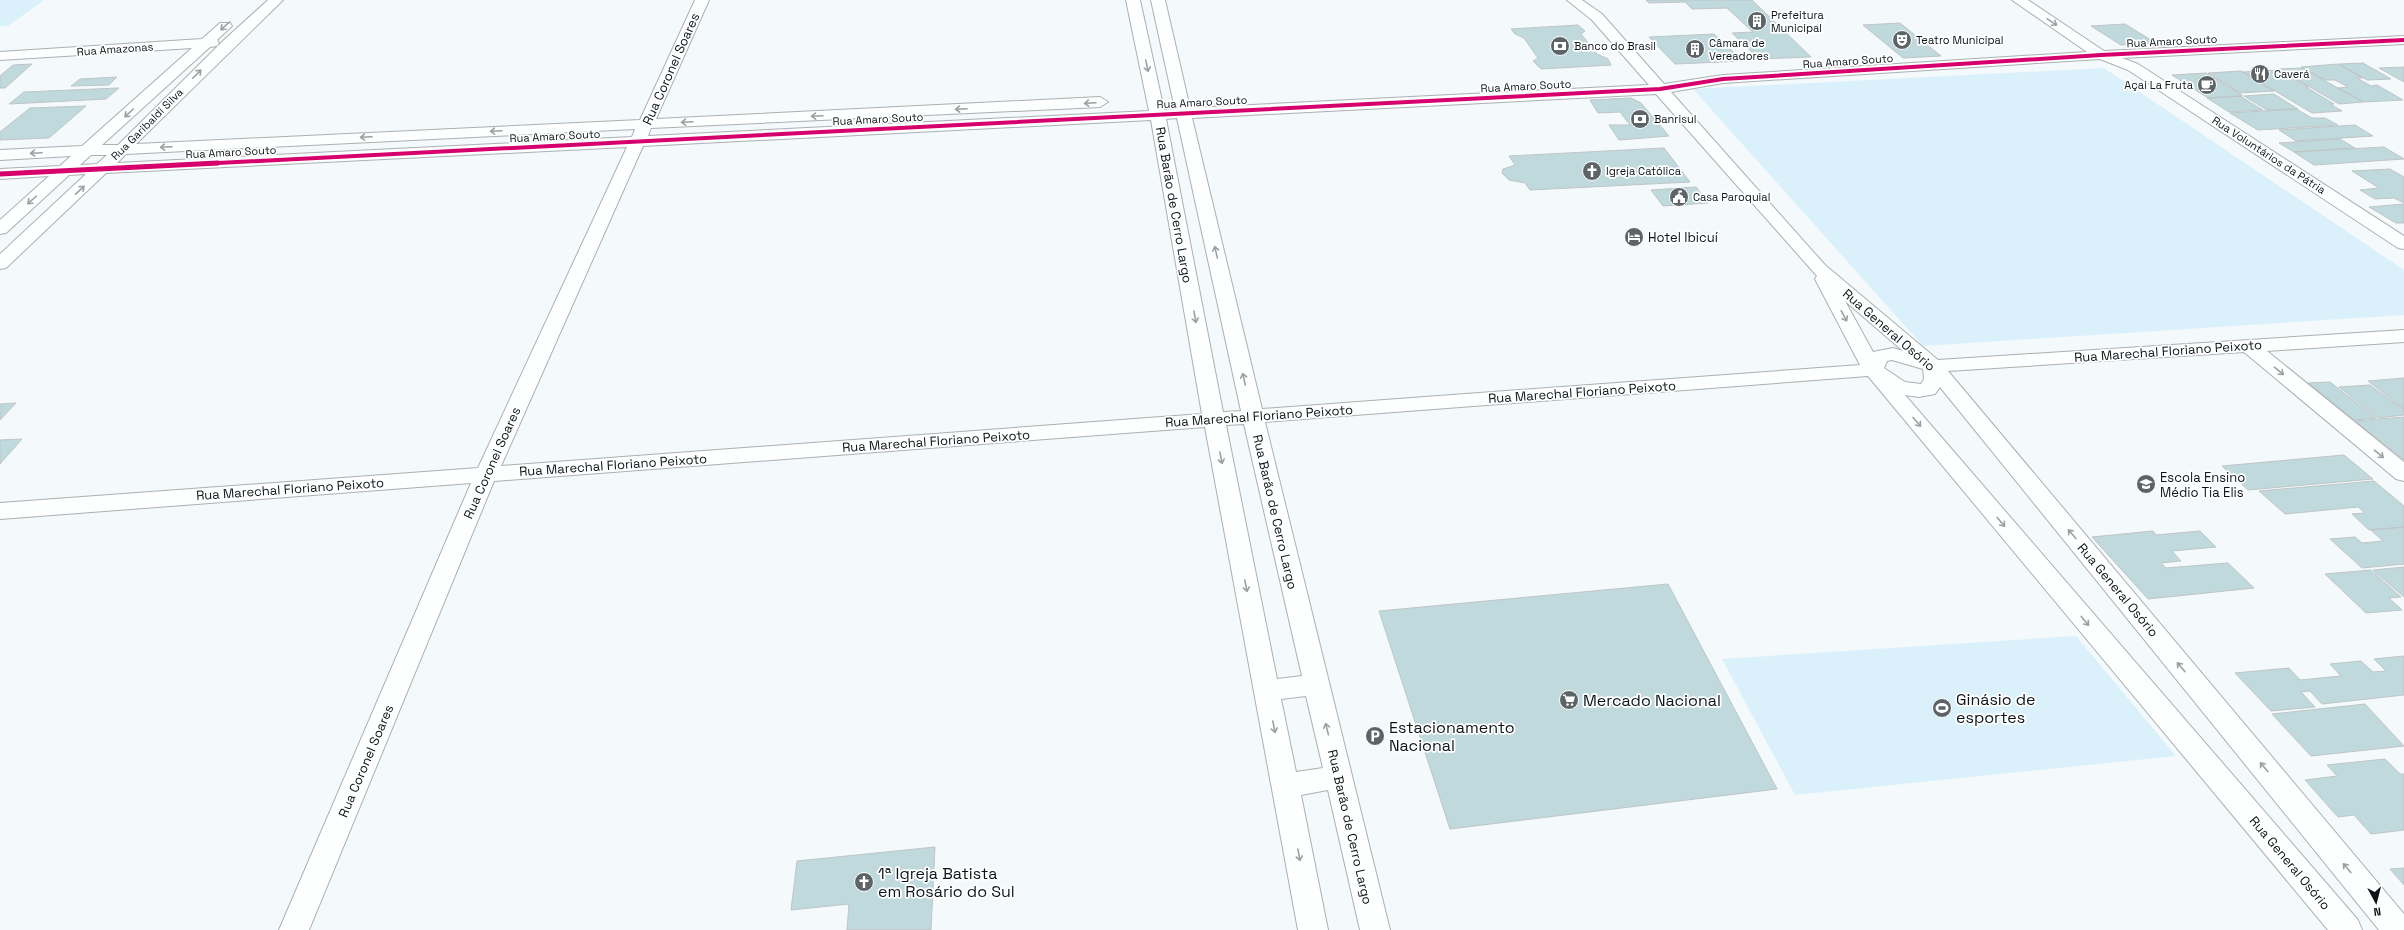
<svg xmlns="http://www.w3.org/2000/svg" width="2404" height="930" viewBox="0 0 2404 930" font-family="'Space Grotesk',sans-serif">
<rect width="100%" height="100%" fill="#f4f9fb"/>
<path fill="#daf1fb" d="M0,0H44L8,26H0Z
M2104,68L2404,270V315L1923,346L1693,89Z
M2076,636L2176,756L1795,795L1722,659Z"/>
<path fill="#c0d9dc" stroke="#bfc5c7" d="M1646,0H1752L1811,57L1759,59L1732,33L1753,32L1727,8L1692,9L1685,2L1649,3Z
M1900,23L1941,56L1903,58L1863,25Z
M2125,24L2156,43L2121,45L2091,26Z
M1578,25L1585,31L1581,34L1597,54L1608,59L1611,65L1541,69L1533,61L1538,58L1524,38L1515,34L1511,29Z
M1714,34L1743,61L1675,64L1649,37Z
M2363,63L2391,79L2367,80L2339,64Z
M32,64L5,88H0V76L13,65Z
M2338,64L2363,78H2357L2371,86L2377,85L2403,100L2364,102L2338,88L2348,87L2335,80H2325L2301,67Z
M2404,67V82L2379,68Z
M2302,68L2363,102L2339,104L2279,69Z
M2278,70L2309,87H2306L2334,104H2330L2342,111L2312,113L2243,72Z
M2241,71L2274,91L2240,93L2208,73Z
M2206,73L2243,96L2208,98L2172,75Z
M117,77L109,85L71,86L80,79Z
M119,88L106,99L9,104L24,92Z
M2274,94L2298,109L2267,110L2244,96Z
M2240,96L2263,110L2229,112L2207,98Z
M1631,98L1641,103L1669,136L1619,140L1609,125H1630L1620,112L1598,113L1590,100Z
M86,106L49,138L0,140V132L30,108Z
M2296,109L2312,118H2325L2338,125L2258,130L2230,113Z
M2355,125L2373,136L2296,141L2279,130Z
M2340,139L2355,148L2294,152L2279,143Z
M2384,147L2404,159L2314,165L2294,152Z
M1664,148L1690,182L1530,190L1525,183L1509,180L1502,173L1503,169L1515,165L1509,156Z
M2390,169L2404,177V203L2394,198L2375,199L2360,190L2379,188L2352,171Z
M1696,187L1708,203L1663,206L1651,190Z
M2404,204V223H2396L2369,207Z
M2404,378V409L2368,381Z
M2330,382L2376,418L2354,420L2308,383Z
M2370,385L2404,410V415L2378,418L2339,387Z
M16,403L0,420V404Z
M2404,417V460L2355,421Z
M22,439L0,464V440Z
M2344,455L2373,479L2248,490L2222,466Z
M2374,481L2404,506V527L2369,530L2352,514L2365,513L2358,507L2285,514L2259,491Z
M2404,527V564L2362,568L2330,539L2355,537L2362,543L2383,541L2371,530Z
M2153,531L2156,535L2200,531L2216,547L2172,551L2181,561L2161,563L2166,568L2228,563L2254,588L2148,599L2092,537Z
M2404,567V597L2373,570Z
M2371,570L2401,597L2389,598L2402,610L2366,613L2325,574Z
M1668,584L1777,789L1450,829L1379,611Z
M2404,656V695L2322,704L2310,691L2301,692L2315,707L2271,711L2235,673L2289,668L2300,680L2341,676L2330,664L2361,661L2373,672L2386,671L2374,659Z
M2365,704L2404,746L2311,756L2272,714Z
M2385,759L2400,774H2404V830L2371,834L2354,815L2338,817L2305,780L2337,776L2327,765Z
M935,847L931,930H847L849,904L791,910L797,861Z
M2404,868V885L2390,869Z"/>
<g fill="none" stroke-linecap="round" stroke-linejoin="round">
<g stroke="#aab0b3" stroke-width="2">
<path id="minor" d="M268,0H283L136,144L640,120L695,0H709L656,119L1100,97L1108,102L1100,107L651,128L648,136L1149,111L1126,0H1140L1164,110L1175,109L1151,0H1165L1190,108L1649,85L1592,20L1567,0H1582L1602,14L1664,84L1723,75L2087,52L2012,0H2028L2104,51L2404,36V44L2122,58L2138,64L2404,236V249L2398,248L2128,70L2100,59L1723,83L1671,92L1825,265L1938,360L2404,330V342L2267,351L2404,462V481L2396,479L2244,352L1948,371L2404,914V930H2379L1940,387L1935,394L1919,397L1905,395L2358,920L2362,930H2328L1868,376L1265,422L1390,930H1360L1328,790L1301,795L1328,930H1298L1205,427L494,481L309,930H279L471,483L0,519V503L478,468L627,147L106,173L6,268L0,269V254L86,174L69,175L6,233L0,234V220L49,176L0,179V169L60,166L71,156L0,160V150L82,146L192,48L0,60V52L202,39L220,23H230L232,26L217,40L219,43L217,46L210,47L102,145H118L225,39ZM1656,94L1817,276L1815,279L1860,365L1262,409L1192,118ZM1177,118L1241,411L1223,412L1166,119ZM1151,120L1202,414L501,466L643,146ZM635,129L632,137L117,163L126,154ZM91,155H107L97,164L80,165ZM1845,301L1903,351L1893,348L1873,352ZM1892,360L1923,369L1924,379L1921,384L1905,382L1884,368L1887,361ZM1244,424L1302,676L1277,679L1226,425ZM1306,696L1323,768L1296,772L1281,699Z"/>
</g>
<use href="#minor" fill="#fdfefe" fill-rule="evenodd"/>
<g stroke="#fff" stroke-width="5.5">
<path id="cycleway-far1" d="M199,164L1660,89L1723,79L2101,55L2404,40"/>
</g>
<g stroke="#fff" stroke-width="7">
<path id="cycleway" d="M0,174L218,163"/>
</g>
<use href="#cycleway-far1" stroke="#d6006c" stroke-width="4"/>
<use href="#cycleway" stroke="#d6006c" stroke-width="5"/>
</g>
<defs><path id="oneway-shaft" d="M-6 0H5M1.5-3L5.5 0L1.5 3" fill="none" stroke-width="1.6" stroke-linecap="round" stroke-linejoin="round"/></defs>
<g stroke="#9da0a2">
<use href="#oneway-shaft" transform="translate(2052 22) rotate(34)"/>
<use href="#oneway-shaft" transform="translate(225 26) rotate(138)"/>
<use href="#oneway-shaft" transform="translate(1147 66) rotate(78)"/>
<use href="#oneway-shaft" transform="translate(197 74) rotate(-45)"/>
<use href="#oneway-shaft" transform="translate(1090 103) rotate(177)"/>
<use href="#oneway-shaft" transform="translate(961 109) rotate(177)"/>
<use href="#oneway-shaft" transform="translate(129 113) rotate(138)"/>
<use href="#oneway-shaft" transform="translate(817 116) rotate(177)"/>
<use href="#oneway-shaft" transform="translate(687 122) rotate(177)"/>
<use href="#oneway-shaft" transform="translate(496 131) rotate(177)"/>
<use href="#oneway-shaft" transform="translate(366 137) rotate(177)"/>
<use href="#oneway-shaft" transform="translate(166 147) rotate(177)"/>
<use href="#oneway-shaft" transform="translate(36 153) rotate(177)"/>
<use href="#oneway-shaft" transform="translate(80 190) rotate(-43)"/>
<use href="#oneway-shaft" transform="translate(32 200) rotate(138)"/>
<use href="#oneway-shaft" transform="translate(1216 252) rotate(-103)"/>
<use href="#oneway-shaft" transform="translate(1844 316) rotate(62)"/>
<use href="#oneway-shaft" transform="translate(1195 317) rotate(80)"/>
<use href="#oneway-shaft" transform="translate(2279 371) rotate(40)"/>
<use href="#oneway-shaft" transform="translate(1244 379) rotate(-102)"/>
<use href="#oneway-shaft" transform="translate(1917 422) rotate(50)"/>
<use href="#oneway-shaft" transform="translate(2379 454) rotate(40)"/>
<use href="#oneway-shaft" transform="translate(1221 458) rotate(79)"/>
<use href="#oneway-shaft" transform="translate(2001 522) rotate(50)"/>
<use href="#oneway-shaft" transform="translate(2072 534) rotate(-130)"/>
<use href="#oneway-shaft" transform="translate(1246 586) rotate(79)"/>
<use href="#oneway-shaft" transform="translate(2085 621) rotate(50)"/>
<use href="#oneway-shaft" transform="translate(2181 667) rotate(-130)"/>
<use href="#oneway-shaft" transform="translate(1274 727) rotate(79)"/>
<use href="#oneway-shaft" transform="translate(1327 729) rotate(-104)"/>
<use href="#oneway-shaft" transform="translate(2264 767) rotate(-130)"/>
<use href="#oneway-shaft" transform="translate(1299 855) rotate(79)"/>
<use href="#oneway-shaft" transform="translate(2347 868) rotate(-130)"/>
</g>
<defs>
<g id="building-disc" transform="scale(1)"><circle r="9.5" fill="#5d6467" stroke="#fff"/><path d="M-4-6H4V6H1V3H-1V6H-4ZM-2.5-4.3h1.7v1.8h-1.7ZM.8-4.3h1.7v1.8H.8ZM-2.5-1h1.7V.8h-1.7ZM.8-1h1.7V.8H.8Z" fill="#fff"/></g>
<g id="theatre-disc" transform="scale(1)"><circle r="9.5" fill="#5d6467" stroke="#fff"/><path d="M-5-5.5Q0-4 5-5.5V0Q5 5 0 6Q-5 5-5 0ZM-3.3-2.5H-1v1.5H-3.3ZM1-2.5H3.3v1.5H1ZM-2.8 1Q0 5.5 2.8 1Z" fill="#fff"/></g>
<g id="bank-disc" transform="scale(1)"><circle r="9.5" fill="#5d6467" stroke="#fff"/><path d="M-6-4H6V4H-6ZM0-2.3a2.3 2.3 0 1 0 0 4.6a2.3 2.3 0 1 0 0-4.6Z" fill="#fff"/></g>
<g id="restaurant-disc" transform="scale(1)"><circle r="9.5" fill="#5d6467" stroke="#fff"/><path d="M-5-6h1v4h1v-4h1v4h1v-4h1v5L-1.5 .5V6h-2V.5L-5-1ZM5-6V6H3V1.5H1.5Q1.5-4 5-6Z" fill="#fff"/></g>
<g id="cafe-disc" transform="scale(1)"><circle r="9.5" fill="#5d6467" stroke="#fff"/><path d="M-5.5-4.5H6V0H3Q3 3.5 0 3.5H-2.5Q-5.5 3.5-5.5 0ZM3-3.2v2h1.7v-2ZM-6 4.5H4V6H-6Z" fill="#fff"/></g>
<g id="church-disc" transform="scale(1)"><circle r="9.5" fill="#5d6467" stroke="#fff"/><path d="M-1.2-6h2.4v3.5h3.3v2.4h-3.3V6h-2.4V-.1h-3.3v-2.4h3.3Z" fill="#fff"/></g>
<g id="civic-disc" transform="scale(1)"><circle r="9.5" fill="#5d6467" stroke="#fff"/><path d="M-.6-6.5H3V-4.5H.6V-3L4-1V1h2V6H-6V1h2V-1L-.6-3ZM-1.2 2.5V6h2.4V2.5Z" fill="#fff"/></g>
<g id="hotel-disc" transform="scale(1)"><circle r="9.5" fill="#5d6467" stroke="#fff"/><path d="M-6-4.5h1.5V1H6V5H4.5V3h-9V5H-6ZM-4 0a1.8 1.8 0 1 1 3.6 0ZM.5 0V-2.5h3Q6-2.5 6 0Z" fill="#fff"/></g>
<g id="university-disc" transform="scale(1)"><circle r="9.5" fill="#5d6467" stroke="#fff"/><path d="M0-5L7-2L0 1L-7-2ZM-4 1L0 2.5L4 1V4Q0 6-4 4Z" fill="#fff"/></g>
<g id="supermarket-disc" transform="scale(1)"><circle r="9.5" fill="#5d6467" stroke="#fff"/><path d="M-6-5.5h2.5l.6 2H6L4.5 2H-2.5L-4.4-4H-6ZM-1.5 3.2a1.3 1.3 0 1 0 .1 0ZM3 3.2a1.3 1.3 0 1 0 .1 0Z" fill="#fff"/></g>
<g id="stadium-disc" transform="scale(1)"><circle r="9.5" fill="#5d6467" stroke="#fff"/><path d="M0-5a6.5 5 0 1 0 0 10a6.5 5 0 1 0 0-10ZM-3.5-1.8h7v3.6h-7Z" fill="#fff"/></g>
<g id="parking-disc" transform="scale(1)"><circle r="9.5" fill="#5d6467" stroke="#fff"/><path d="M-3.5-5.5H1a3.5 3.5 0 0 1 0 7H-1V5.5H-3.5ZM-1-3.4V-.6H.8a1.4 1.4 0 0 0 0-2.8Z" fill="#fff"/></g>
</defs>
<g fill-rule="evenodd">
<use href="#building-disc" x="1757" y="21"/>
<use href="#theatre-disc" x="1902" y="40"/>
<use href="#bank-disc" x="1560" y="46"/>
<use href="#building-disc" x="1695" y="49"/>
<use href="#restaurant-disc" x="2260" y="74"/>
<use href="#cafe-disc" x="2207" y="85"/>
<use href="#bank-disc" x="1640" y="119"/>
<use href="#church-disc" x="1592" y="171"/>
<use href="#civic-disc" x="1679" y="197"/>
<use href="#hotel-disc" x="1634" y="237"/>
<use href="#university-disc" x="2146" y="484"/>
<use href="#supermarket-disc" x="1569" y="700"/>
<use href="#stadium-disc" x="1942" y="708"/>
<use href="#parking-disc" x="1375" y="736"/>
<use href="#church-disc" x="864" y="882"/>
</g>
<g text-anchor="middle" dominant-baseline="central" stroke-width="3.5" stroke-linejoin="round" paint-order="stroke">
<g font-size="11" fill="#0c1417" stroke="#fff" text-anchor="start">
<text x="1771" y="15">Prefeitura<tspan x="1771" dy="13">Municipal</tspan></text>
<text x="1916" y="40">Teatro Municipal</text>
<text x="1709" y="43">Câmara de<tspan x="1709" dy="13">Vereadores</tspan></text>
<text x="1574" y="46">Banco do Brasil</text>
<text x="2274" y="74">Caverá</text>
<text x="2193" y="85" text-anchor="end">Açai La Fruta</text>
<text x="1654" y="119">Banrisul</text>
<text x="1606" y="171">Igreja Católica</text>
<text x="1693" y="197">Casa Paroquial</text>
</g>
<g font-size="11" fill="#0c1417" stroke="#fff">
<text transform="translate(2172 41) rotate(-3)">Rua Amaro Souto</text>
<text transform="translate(115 49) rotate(-4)">Rua Amazonas</text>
<text transform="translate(1848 61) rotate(-4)">Rua Amaro Souto</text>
<text transform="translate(1526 86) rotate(-3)">Rua Amaro Souto</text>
<text transform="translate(1202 102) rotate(-3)">Rua Amaro Souto</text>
<text transform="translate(878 119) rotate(-3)">Rua Amaro Souto</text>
<text transform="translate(147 124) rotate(-45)">Rua Garibaldi Silva</text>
<text transform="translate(555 136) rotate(-3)">Rua Amaro Souto</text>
<text transform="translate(231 152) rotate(-3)">Rua Amaro Souto</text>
<text transform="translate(2269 155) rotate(33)">Rua Voluntários da Pátria</text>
</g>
<g font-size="13" fill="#0c1417" stroke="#fff">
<text transform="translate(671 69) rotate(-66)">Rua Coronel Soares</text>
<text transform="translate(1174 205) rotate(80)">Rua Barão de Cerro Largo</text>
<text transform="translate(1889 330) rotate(41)">Rua General Osório</text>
<text transform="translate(2168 351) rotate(-4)">Rua Marechal Floriano Peixoto</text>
<text transform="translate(1582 392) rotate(-4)">Rua Marechal Floriano Peixoto</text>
<text transform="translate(1259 416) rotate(-4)">Rua Marechal Floriano Peixoto</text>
<text transform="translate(936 441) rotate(-4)">Rua Marechal Floriano Peixoto</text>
<text transform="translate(492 463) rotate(-66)">Rua Coronel Soares</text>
<text transform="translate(613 465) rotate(-4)">Rua Marechal Floriano Peixoto</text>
<text transform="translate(290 489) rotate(-4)">Rua Marechal Floriano Peixoto</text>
<text transform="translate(1275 512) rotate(77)">Rua Barão de Cerro Largo</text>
<text transform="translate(2118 590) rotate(50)">Rua General Osório</text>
<text transform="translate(366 761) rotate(-67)">Rua Coronel Soares</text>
<text transform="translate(1350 827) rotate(77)">Rua Barão de Cerro Largo</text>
<text transform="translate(2290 863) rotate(50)">Rua General Osório</text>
</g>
<g font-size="13" fill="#0c1417" stroke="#fff" text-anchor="start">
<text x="1648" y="237">Hotel Ibicuí</text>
<text x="2160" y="477">Escola Ensino<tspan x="2160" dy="15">Médio Tia Elis</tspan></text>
</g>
<g font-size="16" fill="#0c1417" stroke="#fff" text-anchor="start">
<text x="1956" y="699">Ginásio de<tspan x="1956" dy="18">esportes</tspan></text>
<text x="1583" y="700">Mercado Nacional</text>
<text x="1389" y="727">Estacionamento<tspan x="1389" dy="18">Nacional</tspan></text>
<text x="878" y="873">1ª Igreja Batista<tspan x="878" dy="18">em Rosário do Sul</tspan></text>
</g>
</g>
<g transform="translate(2376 902) rotate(173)" stroke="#ffffff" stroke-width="3" paint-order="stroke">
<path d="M0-3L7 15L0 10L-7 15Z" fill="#0c1417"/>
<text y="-6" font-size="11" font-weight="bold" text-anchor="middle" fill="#0c1417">N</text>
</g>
</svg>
